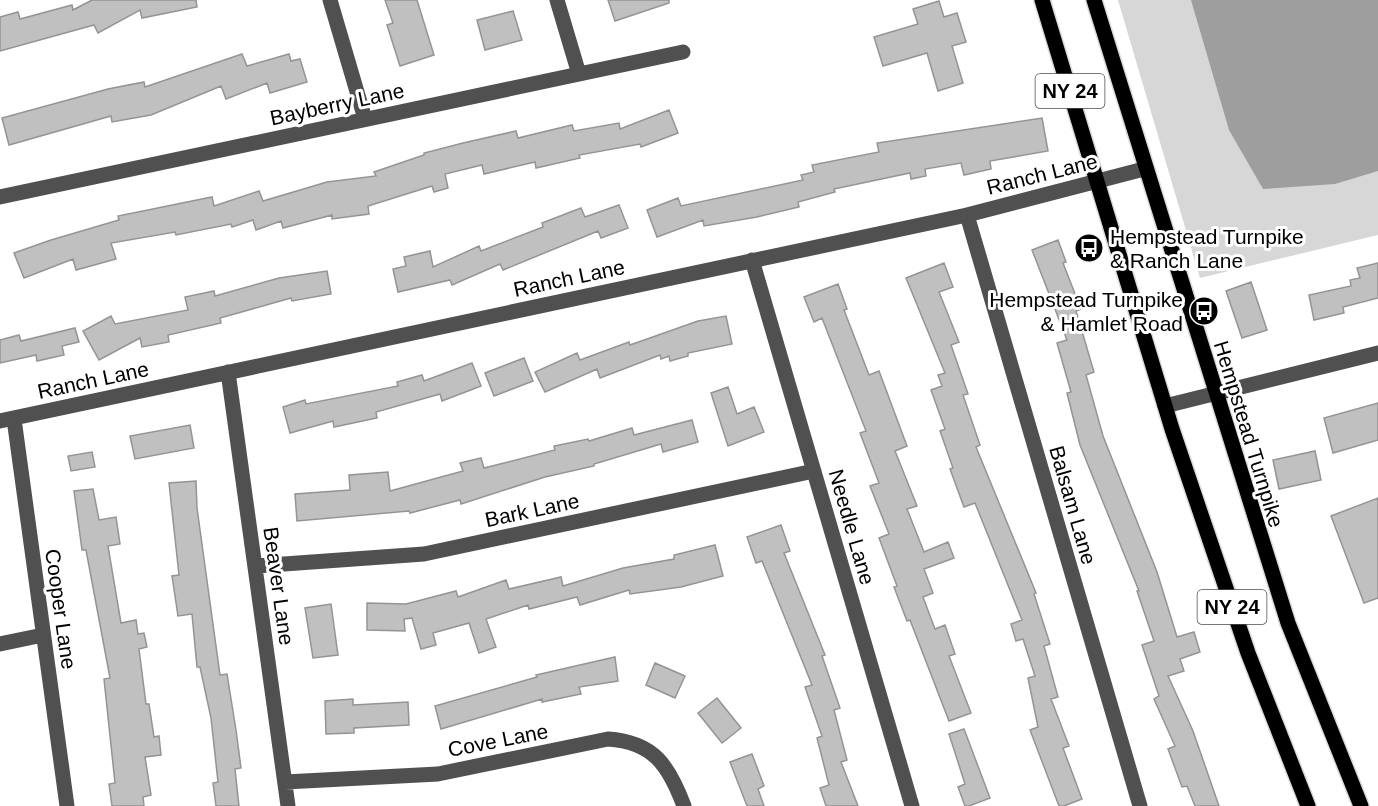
<svg xmlns="http://www.w3.org/2000/svg" width="1378" height="806" viewBox="0 0 1378 806" font-family="Helvetica,sans-serif">
<rect width="100%" height="100%" fill="#fff"/>
<path fill="#d7d7d7" d="M1118,0H1378V235L1200,278Z"/>
<path fill="#9e9e9e" d="M1191,0H1378V171L1335,184L1263,189L1229,130Z"/>
<path fill="#c0c0c0" stroke="#949494" stroke-width="1.5" d="M92,0H196L197,7L142,18L140,10L98,33L94,25L0,51V17L18,12L20,19L72,5L73,10Z
M385,0H417L434,55L400,66L387,25L393,23Z
M608,0H669V3L615,21Z
M939,1L944,17L957,13L966,42L952,46L963,83L938,91L927,53L883,66L874,37L918,24L913,9Z
M513,11L522,40L485,50L477,20Z
M242,54L247,66L289,54L291,61L300,59L307,82L270,93L267,83L226,99L221,86L151,115L112,122L111,116L9,145L2,118L108,89L144,82L145,87Z
M669,110L678,133L641,147L640,144L579,155L580,158L536,168L535,162L484,174L482,165L445,174L448,188L434,192L432,186L368,206L369,214L332,219V215L283,228L281,221L256,230L253,220L232,227L231,224L176,235L175,232L111,243L116,259L76,270L73,259L24,278L14,253L51,240L119,220L118,216L212,197L214,206L259,191L263,201L327,182L376,176L374,172L424,155V153L463,143L516,131L518,138L572,125L574,131L619,123L620,129Z
M1042,118L1048,151L990,161L991,169L964,175L961,163L925,169L926,176L911,179L910,173L834,189L835,192L798,202L799,207L757,217L704,226L703,220L657,237L647,210L678,198L681,206L803,180L801,175L814,172L812,165L879,152L877,143Z
M619,205L628,228L601,238L598,231L503,270L500,264L452,285L450,280L398,292L393,269L406,266L404,257L430,251L433,267L479,246L481,251L543,227L542,223L581,208L585,217Z
M1058,240L1066,262L1063,263L1081,309L1076,311L1094,372L1086,375L1103,436L1157,572L1177,637L1194,632L1200,652L1180,659L1184,671L1168,676L1193,731L1219,806H1195L1187,786L1182,787L1168,749L1175,746L1154,699L1159,696L1142,645L1154,641L1137,591H1139L1080,445L1067,393L1071,392L1057,343L1067,340L1032,250Z
M944,263L953,287L939,292L959,342L951,345L968,394L963,395L980,445L976,447L1036,593L1034,594L1050,644L1044,646L1058,697L1051,699L1069,746L1063,748L1082,799L1064,806H1059L1030,730L1038,727L1028,678L1035,676L1023,639L1016,641L1011,624L1022,620L975,503L964,507L950,469L953,468L940,431L945,429L931,390L942,386L938,375L945,373L906,278Z
M1378,263V298L1343,307L1344,313L1314,320L1309,295L1351,286L1350,280L1360,278L1357,268Z
M327,271L331,294L292,301L291,298L220,318L221,323L168,335L169,342L142,347L140,338L99,360L83,331L111,316L115,324L188,310L185,297L214,291L215,296L279,278Z
M1251,282L1267,330L1242,338L1226,291Z
M838,284L847,309L844,310L869,375L879,371L907,446L895,451L917,506L907,509L924,552L948,542L954,558L924,569L933,593L923,597L935,629L945,625L955,654L949,656L971,713L949,721L910,620L907,621L894,587L897,586L879,538L889,534L870,486L879,483L860,433L866,431L822,318L814,322L804,297Z
M726,316L732,344L688,353V356L670,361L669,356L661,359L660,355L600,378L597,369L545,392L535,372L577,353L580,360L629,342L630,345L698,321Z
M75,328L79,342L62,346L64,355L37,361L36,355L0,363V340L19,335L21,341Z
M524,358L533,381L494,396L485,373Z
M472,363L481,386L442,401L440,394L376,412L377,418L334,427L333,421L290,433L283,407L305,400L306,404L398,386L397,382L422,375L424,381Z
M728,387L737,414L754,407L764,432L728,446L711,393Z
M1378,403V440L1333,453L1324,418Z
M692,420L698,442L663,452L661,444L594,464V466L545,477L461,504L460,500L410,513L409,511L297,521L295,494L350,490L349,475L388,472L390,491L463,471L460,463L481,458L484,468L555,450L554,446L588,439L589,441L632,428L634,435Z
M190,425L194,448L135,459L130,436Z
M1315,451L1321,480L1279,489L1273,460Z
M92,452L95,467L71,471L68,456Z
M196,481L197,508L220,675L227,674L236,730L241,768L235,769L239,806H216L213,783L218,782L211,718L200,667H197L192,614L178,616L172,576L179,575L169,483Z
M93,489L99,520L116,517L120,544L108,546L121,623L136,620L138,634L144,633L147,647L139,649L146,704H149L154,737L159,736L161,755L145,757L151,795L143,797L144,806H112L109,784L115,783L104,679L110,678L86,550H82L74,491Z
M1378,498V598L1364,603L1331,516Z
M781,525L790,551L784,553L825,655L822,656L840,708L834,710L847,760L841,762L858,806H826L820,788L829,785L817,738L822,736L805,687L812,685L762,561L756,563L747,537Z
M715,545L723,576L681,587L630,594L629,590L580,605L577,597L529,609L528,605L486,619L496,647L479,653L469,623L433,633L436,645L421,649L412,618L404,619L405,631L367,630V603L406,604L456,591L458,597L506,580L509,589L561,577L563,586L623,568L674,559V555Z
M331,604L338,655L313,658L305,608Z
M615,657L618,681L579,687L581,694L542,702V699L441,729L435,706L537,677L536,675Z
M655,663L685,676L675,698L646,685Z
M717,698L741,728L722,743L698,713Z
M353,699V705L408,702L409,725L354,728V733L326,734L325,701Z
M964,729L990,798L969,806H965L958,787L965,784L949,734Z
M752,754L764,786L758,789L764,806H747L730,762Z"/>
<g fill="none" stroke-linecap="round" stroke-linejoin="round">
<g stroke="#dbdbdb" stroke-width="18">
<path id="major" d="M1042,0L1172,429L1248,653L1308,806
M1094,0L1288,623L1361,806"/>
</g>
<path stroke="#505050" stroke-width="15" d="M330,0L365,119
M557,0L579,74
M0,197L683,52
M967,215L1140,806
M752,260L912,806
M228,372L288,806
M1165,406L1378,353
M14,419L67,806
M0,421L967,215L1144,169
M256,566L424,554L814,471
M0,644L43,635
M285,782L438,774L608,739C654,742 669,766 684,806"/>
<use href="#major" stroke="#000" stroke-width="15"/>
</g>
<defs>
<g id="bus-disc" transform="scale(1.5)"><circle r="9.5" fill="#000" stroke="#fff"/><path d="M-5-6H5V4H4V6H2V4H-2V6H-4V4H-5ZM-3.5-4V0h7V-4ZM-3.5 1.2v1.5H-2V1.2ZM2 1.2v1.5H3.5V1.2Z" fill="#fff"/></g>
</defs>
<g fill-rule="evenodd">
<use href="#bus-disc" x="1089" y="248"/>
<use href="#bus-disc" x="1204" y="311"/>
</g>
<g text-anchor="middle" dominant-baseline="central" stroke-width="6" stroke-linejoin="round" paint-order="stroke">
<g fill="#fff" stroke="#4c4c4c" stroke-width="1.5">
<rect x="1035.5" y="74" width="69" height="34" rx="4.5"/>
<rect x="1197.5" y="590" width="69" height="34" rx="4.5"/>
</g>
<g font-size="20" font-weight="bold" fill="#000">
<text x="1070" y="91">NY 24</text>
<text x="1232" y="607">NY 24</text>
</g>
<g font-size="21" fill="#000" stroke="#fff">
<text transform="translate(337 104) rotate(-12)">Bayberry Lane</text>
<text transform="translate(1042 174) rotate(-14)">Ranch Lane</text>
<text transform="translate(569 278) rotate(-12)">Ranch Lane</text>
<text transform="translate(93 380) rotate(-12)">Ranch Lane</text>
<text transform="translate(1249 434) rotate(73)">Hempstead Turnpike</text>
<text transform="translate(1073 505) rotate(74)">Balsam Lane</text>
<text transform="translate(532 510) rotate(-12)">Bark Lane</text>
<text transform="translate(852 527) rotate(74)">Needle Lane</text>
<text transform="translate(279 586) rotate(82)">Beaver Lane</text>
<text transform="translate(61 609) rotate(82)">Cooper Lane</text>
<text transform="translate(498 740) rotate(-11)">Cove Lane</text>
</g>
<g font-size="21" fill="#000" stroke="#fff" text-anchor="start">
<text x="1110" y="236">Hempstead Turnpike<tspan x="1110" dy="24">&amp; Ranch Lane</tspan></text>
<text x="1183" y="299" text-anchor="end">Hempstead Turnpike<tspan x="1183" dy="24">&amp; Hamlet Road</tspan></text>
</g>
</g>
</svg>
